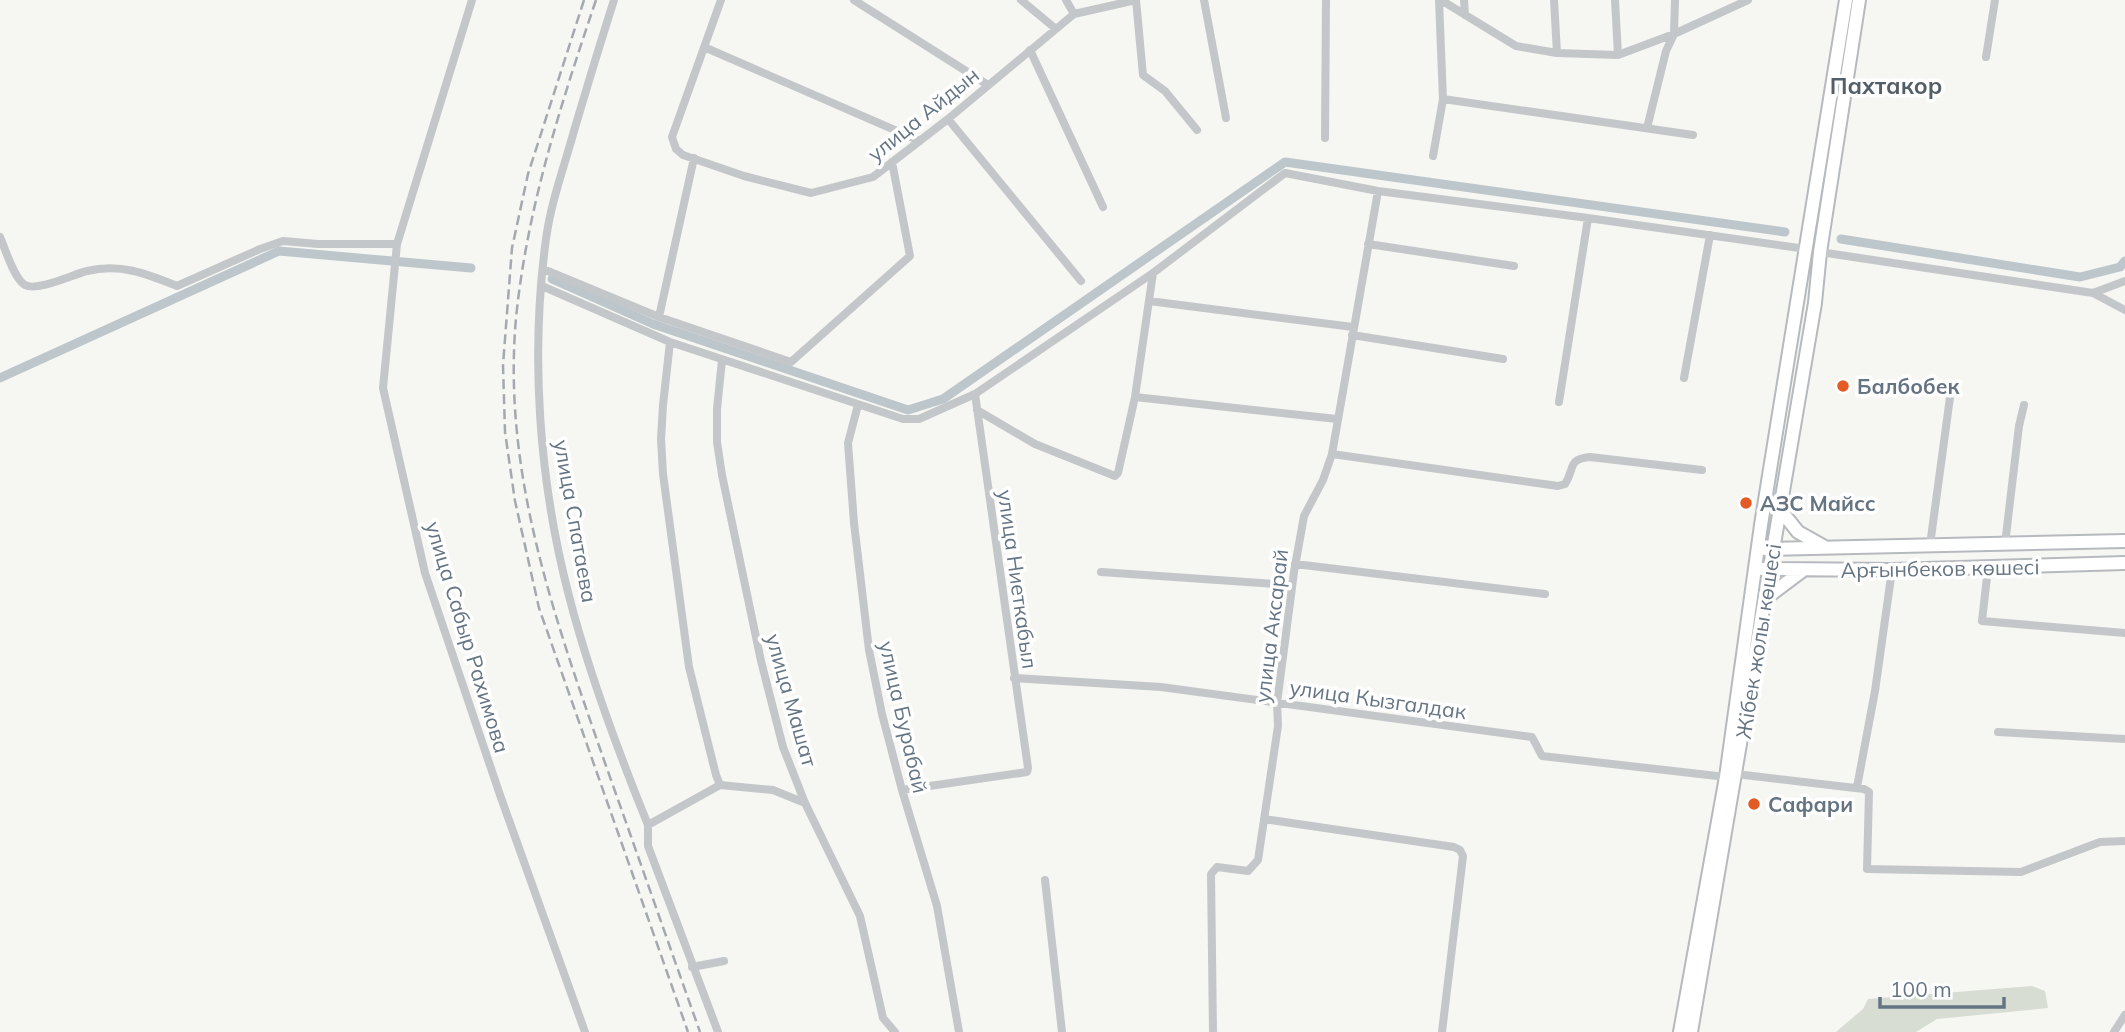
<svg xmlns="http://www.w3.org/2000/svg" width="2125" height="1032" viewBox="0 0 2125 1032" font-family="Mulish,sans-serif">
<rect width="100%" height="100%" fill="#f6f6f2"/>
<path fill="#d7ddd3" d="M2032,986L2045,991L2048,1008L1937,1019L1916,1032H1836L1863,1009L1868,999Z"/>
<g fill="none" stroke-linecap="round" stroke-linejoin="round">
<path stroke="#bcc6cb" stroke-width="9" d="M1841,239L2080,277L2120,267L2125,261
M552,279L653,324L908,410L943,399L1285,162L1785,232
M0,378L279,251L471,268"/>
<g stroke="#b6babe" stroke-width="16">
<path id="primary" d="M1779,508L1798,532L1823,546
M1765,549L2125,541
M1762,569L1892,570L2125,563
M1766,598L1802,571
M1680,1032L1726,777L1761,525L1846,0
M1691,1032L1815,303L1820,252L1859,0"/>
</g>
<path stroke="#c3c7ca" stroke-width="8" d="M472,0L397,244L383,388L425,573L500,795L585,1032
M614,0C600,44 587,87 574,131C564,167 551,202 546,239C530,356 539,481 569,596C589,674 618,751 648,825V846L718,1032
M721,0L672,137L676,149L683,155L744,176L811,193L873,177L948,119L1074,14L1136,0
M854,0L988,85
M1021,0L1056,29
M1066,0L1074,14
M1136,0L1143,75L1165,91L1197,130
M1204,0L1226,118
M1441,0L1516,46L1557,53L1618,55L1674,34L1748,0
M1464,0L1465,15
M1554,0L1557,53
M1615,0L1618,55
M704,47L920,141
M1030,50L1103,207
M1986,57L1995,0
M1443,99L1693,135
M948,119L1081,281
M1647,128L1666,51L1674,34L1675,0
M1325,138L1326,0
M1433,156L1443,99L1439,0
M0,237C5,248 14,279 25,285C37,292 74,274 87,271C121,263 147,274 177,286L260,249L283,241L318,244H397
M1368,244L1514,266
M1820,252L2093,293L2125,281
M543,269L659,317L791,362L910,256L892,162
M542,286L670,342L903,419H919L975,394L1153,273L1285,173L1378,191L1588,218L1806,249
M2093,293L2125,310
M1149,301L1353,327
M659,317L694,158
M1352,335L1503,359
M670,342L663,405L661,439L663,474L689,667L716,775L720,785L773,790L805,803
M722,360L717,409V442L722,475L761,661L783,747L805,803L860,916L883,1018L895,1032
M1684,378L1710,235
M1135,397L1337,419
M1559,402L1588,218
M858,405L848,443L854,523L869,650L882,714L902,790L937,906L959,1032
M977,410L1035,444L1115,476L1118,473L1135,397L1153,273
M1332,454L1558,486L1565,484C1575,469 1567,459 1590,457L1702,470
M2005,544L2019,426L2024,405
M1930,545L1951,390
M1295,564L1545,594
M1988,568L1982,621L2125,633
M1101,572L1292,585
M1014,678L1161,687L1532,737L1542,756L1726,777
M1998,732L2125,739
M1736,774L1864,789L1869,792L1867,869L2021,872L2100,842L2125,841
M1857,787L1875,691L1892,570
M902,790L1027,772L1028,768L975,394
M1264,819L1454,847L1460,850L1463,856L1442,1032
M648,825L720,785
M1045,880L1062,1032
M692,967L724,961
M1213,1032L1211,874L1217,867L1248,871L1258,860L1278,726L1277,703L1294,572L1304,516L1323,480L1332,454L1378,191
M2114,1032L2125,1015"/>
<use href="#primary" stroke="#fff" stroke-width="12"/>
<path stroke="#a4a9af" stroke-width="2.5" stroke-dasharray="10 5" stroke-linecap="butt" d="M584,0L528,174L512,248L503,365L505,432L515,501L539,608L688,1032
M596,0C561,104 527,208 516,318C502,473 555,619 605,763C637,853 668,942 700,1032"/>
</g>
<g fill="#e35a25" stroke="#fff" stroke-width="2.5">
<circle cx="1843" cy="386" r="7"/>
<circle cx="1746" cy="503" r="7"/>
<circle cx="1754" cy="804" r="7"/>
</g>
<g text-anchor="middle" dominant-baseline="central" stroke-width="7" stroke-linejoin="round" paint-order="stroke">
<g font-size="21" fill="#657483" stroke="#fff">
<text transform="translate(923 114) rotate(-39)">улица Айдын</text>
<text transform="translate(576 521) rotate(80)">улица Спатаева</text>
<text transform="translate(1940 568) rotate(-1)">Арғынбеков көшесі</text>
<text transform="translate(1018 579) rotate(82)">улица Ниеткабыл</text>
<text transform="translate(1271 626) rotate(-83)">улица Аксарай</text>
<text transform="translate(468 637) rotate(73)">улица Сабыр Рахимова</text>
<text transform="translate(1758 641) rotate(-81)">Жібек жолы көшесі</text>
<text transform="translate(1378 699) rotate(8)">улица Кызгалдак</text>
<text transform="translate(792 700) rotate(74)">улица Машат</text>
<text transform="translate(904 717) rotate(77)">улица Бурабай</text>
</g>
<g font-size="21" font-weight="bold" fill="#657483" stroke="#fff" text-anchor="start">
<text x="1857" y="386">Балбобек</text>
<text x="1760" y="503">АЗС Майсс</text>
<text x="1768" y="804">Сафари</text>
</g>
<g font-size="23" font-weight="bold" fill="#535e68" stroke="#fff">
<text x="1886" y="85">Пахтакор</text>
</g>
</g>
<path d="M1880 997v10h124v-10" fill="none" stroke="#657483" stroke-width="3.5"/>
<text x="1890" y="997" font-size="21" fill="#657483" stroke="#ffffff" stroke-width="5" paint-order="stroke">100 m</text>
</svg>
